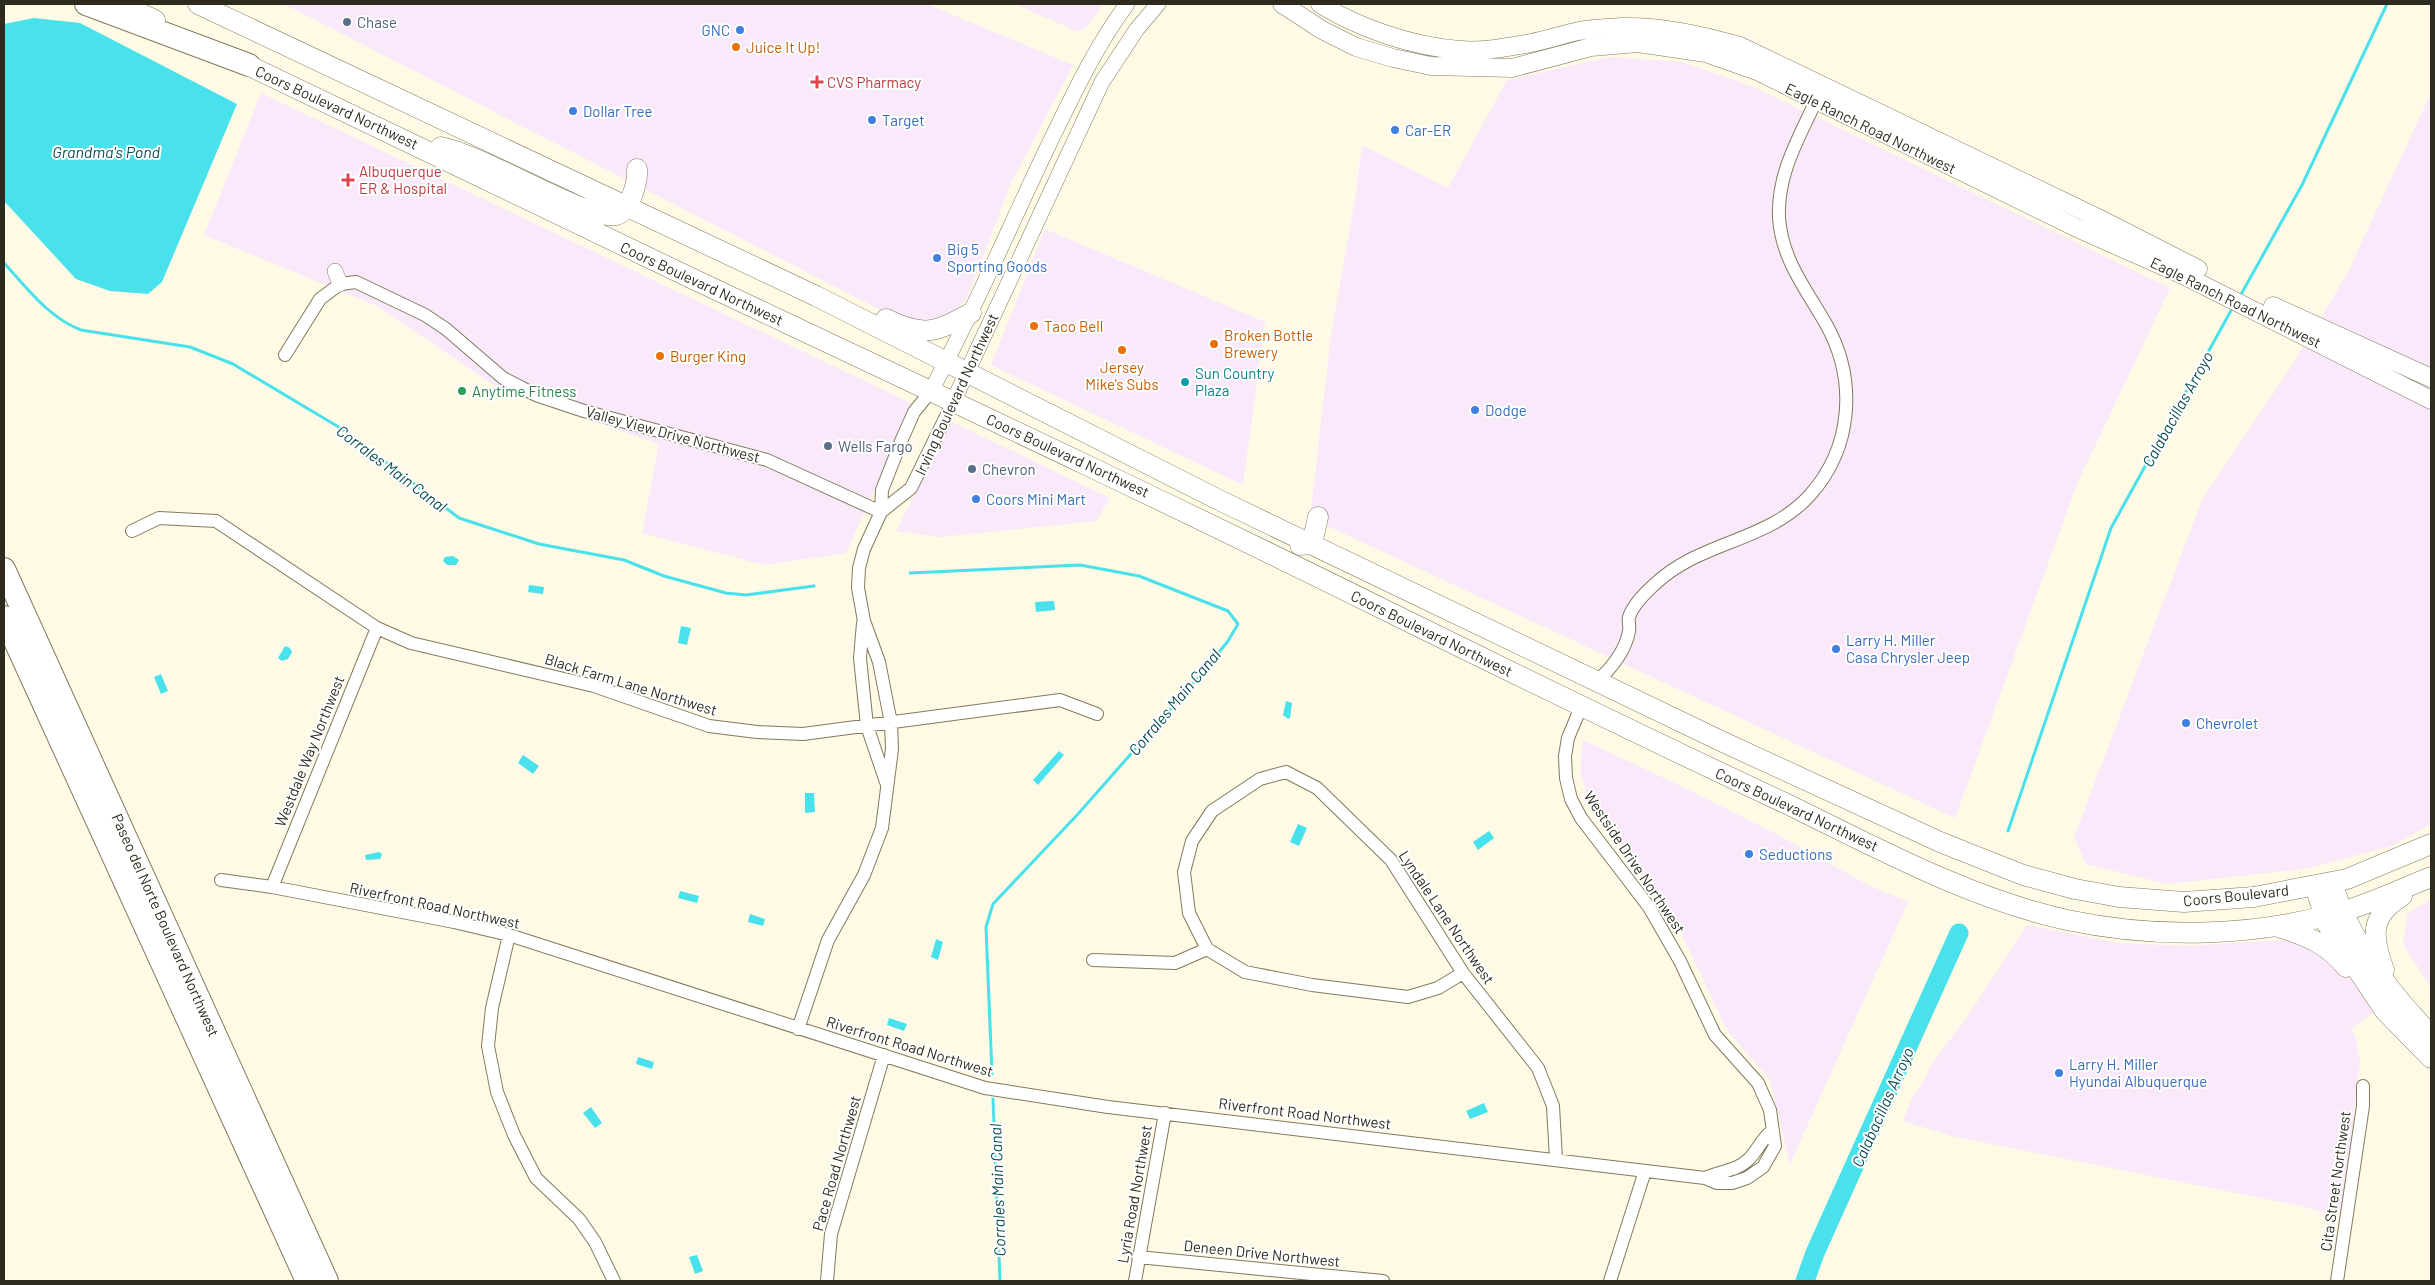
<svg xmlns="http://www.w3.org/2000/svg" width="2435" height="1285" viewBox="0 0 2435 1285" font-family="Barlow,sans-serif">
<rect width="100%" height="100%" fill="#fefae6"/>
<path fill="#f9e9fb" d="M284,4H927L1073,65L1011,183L966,300L941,324L902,321Z
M1015,4H1104L1085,29L1076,31Z
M1610,57L1682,62L1754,87L2170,288L2077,484L1955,818L1310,518L1331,335L1355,200L1362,145L1448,188L1507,80Z
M261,93L913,404L846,553L764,565L642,533L659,444L501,390L377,306L204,235Z
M2431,93V824L2392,846L2304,869L2167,884L2086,864L2074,837L2202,500L2289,370L2347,274Z
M1045,229L1265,322L1243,485L991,365Z
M952,422L1110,498L1096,521L941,537L896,531Z
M1583,740L1679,785L1780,836L1868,885L1908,902L1790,1164L1770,1080L1727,1030L1673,916L1588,800L1580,770Z
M2431,899V988L2403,944L2407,914Z
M2027,925L2118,943L2189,946L2294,939L2344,969L2375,1011L2351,1029L2355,1035L2360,1061L2343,1209L2331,1215L2305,1207L1952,1136L1903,1121L1912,1097L1921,1086L1931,1065L1968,1016Z"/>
<path fill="#49e1ec" d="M34,18L80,23L237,104L162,282L148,294L110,291L76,279L4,201V24Z
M453,556L459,560L456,565H447L443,561L445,557Z
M529,585L544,587L543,594L528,592Z
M1054,601L1055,610L1036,612L1035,602Z
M681,626L691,628L687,645L678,643Z
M285,646L290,648L292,652L288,659L282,661L278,658Z
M161,674L168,691L161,694L154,677Z
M1286,701L1292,703L1290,718L1288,719L1283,715Z
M1059,751L1064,755L1038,785L1033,780Z
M523,755L539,766L533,774L518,763Z
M805,793H814L815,812L805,813Z
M1298,824L1307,828L1299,846L1290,842Z
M1489,831L1494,838L1478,850L1473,842Z
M379,852L382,854L380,859L366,860L365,855Z
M680,891L699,896L697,903L678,898Z
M750,914L765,919L763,926L748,922Z
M936,939L943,942L938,960L931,957Z
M889,1018L907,1024L904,1031L887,1025Z
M638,1057L654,1062L652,1069L636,1064Z
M1484,1103L1488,1112L1470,1119L1466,1111Z
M591,1107L602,1123L595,1128L583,1113Z
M697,1255L703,1271L695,1274L689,1257Z"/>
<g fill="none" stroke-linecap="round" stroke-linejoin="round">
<path stroke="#49e1ec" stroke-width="3" d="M4,263C27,288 49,318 81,330L190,347L233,364L342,429L459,518L539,544L624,560L664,576L726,593L746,595L814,586
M2239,298L2302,185L2387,4
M910,573L1080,565L1139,576L1228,611L1238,624L1228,641L1203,672L1078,814L993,904L986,927L992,1074
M2008,831L2111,528L2233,307
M993,1099L1000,1281"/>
<path stroke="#49e1ec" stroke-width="19" d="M1805,1281L1815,1253L1959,933"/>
<g stroke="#827a5c" stroke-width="14">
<path id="minor" d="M285,355L320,299L340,284L356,282L425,315L446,329L503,378L536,395L584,411L767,460L881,512
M881,512L911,488L954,400
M132,531L159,518L216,521L377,628L411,643L594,686L709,726L757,732L803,734L1060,700L1097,714
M863,623L860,658L867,726L886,782
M1597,681C1611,669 1626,650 1629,631C1630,627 1628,621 1629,617C1633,605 1646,592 1655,584C1700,541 1768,542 1810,495C1853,447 1857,379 1826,324C1806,289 1782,260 1779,218C1777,171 1801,135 1819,94
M221,880L272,887L454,922L509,935L985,1088L1108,1107L1705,1178L1717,1183H1732L1747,1178L1763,1167L1775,1146L1770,1110L1758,1083L1715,1035L1680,961L1649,907L1581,818L1571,799L1566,778L1565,756L1568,738L1581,707
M272,887L377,628
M509,935L492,1008L488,1046L497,1092L514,1135L536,1178L579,1219L595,1242L614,1281
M1207,949L1189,913L1184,872L1192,841L1212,811L1260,779L1286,772L1317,788L1391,860L1463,973L1538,1068L1553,1106L1556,1159
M1093,960L1175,963L1207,949L1245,972L1312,985L1408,997L1438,988L1463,973
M798,1029L828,940L864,875L882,828L892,749L891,723L879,662L864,621L858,588L859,568L864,549L881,512L882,490L902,439L914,412L931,391
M1705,1178C1720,1171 1737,1171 1749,1159C1758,1150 1762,1138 1772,1131
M1138,1257L1383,1281
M827,1281L831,1234L884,1055
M1135,1281L1165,1113
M1610,1281L1645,1171
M2337,1281L2363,1106V1086"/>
</g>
<g stroke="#827a5c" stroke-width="16">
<path id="tertiary" d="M335,271L340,284
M931,391C975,309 1011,223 1051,140C1074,93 1096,46 1127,4
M954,400L1102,82L1137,29L1158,4"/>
</g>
<g stroke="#827a5c" stroke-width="19">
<path id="secondary" d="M1282,4L1322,30L1356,47L1393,58L1431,66L1512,68L1591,47L1638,43L1706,53L1757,71L2077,228L2183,275L2431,400
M1320,4C1358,28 1414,47 1460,50C1483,52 1508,47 1531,43C1548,40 1563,34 1579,31C1592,28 1607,28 1621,27C1662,26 1701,35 1740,46L2098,218L2198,269
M2273,306L2431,378"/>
</g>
<g stroke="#827a5c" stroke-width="21">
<path id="primary" d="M120,4L155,20
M198,4L816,296L1221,501L1721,741L1940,842L2023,875L2075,889L2119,897L2184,902L2254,897L2347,879L2431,844
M235,59C387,131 539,206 691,278C924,388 1157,497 1387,611C1521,677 1654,742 1789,805C1877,848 1971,899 2067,920C2157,939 2252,937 2341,912C2372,903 2401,889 2431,877
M441,147C481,154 590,222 616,215C630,212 638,181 637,169
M886,319C924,338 936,332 971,313
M1300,545L1312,544L1318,517
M2332,883C2350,941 2389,992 2431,1035
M2315,886L2327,924L2385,1011L2431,1058
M2278,927C2305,935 2328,944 2346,967
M2384,970C2372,937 2369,916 2402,896"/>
</g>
<g stroke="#827a5c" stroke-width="24">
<path id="motorway" d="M86,4L249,65
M4,569L327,1281
M4,617L307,1281"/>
</g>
<use href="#minor" stroke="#fff" stroke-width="12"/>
<use href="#tertiary" stroke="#fff" stroke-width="15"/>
<use href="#secondary" stroke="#fff" stroke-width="18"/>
<use href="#primary" stroke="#fff" stroke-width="20"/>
<use href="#motorway" stroke="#fff" stroke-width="22"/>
</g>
<g fill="#5c6f8a" stroke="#fff" stroke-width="2">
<circle cx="347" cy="22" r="5"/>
<circle cx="828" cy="446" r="5"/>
<circle cx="972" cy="469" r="5"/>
</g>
<g fill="#3f7fe0" stroke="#fff" stroke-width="2">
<circle cx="740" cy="30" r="5"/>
<circle cx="573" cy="111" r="5"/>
<circle cx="872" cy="120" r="5"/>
<circle cx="1395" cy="130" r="5"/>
<circle cx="937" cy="258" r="5"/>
<circle cx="1475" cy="410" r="5"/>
<circle cx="976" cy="499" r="5"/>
<circle cx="1836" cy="649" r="5"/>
<circle cx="2186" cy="723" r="5"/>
<circle cx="1749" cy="854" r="5"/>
<circle cx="2059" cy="1073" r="5"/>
</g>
<g fill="#e8710a" stroke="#fff" stroke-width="2">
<circle cx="736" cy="47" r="5"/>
<circle cx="1034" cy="326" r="5"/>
<circle cx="1214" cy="344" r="5"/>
<circle cx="1122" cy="350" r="5"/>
<circle cx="660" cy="356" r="5"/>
</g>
<g fill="#e0444e" stroke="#fff" stroke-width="2">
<path d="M814.5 74.5h5v5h5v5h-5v5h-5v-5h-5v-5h5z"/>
<path d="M345.5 172.5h5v5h5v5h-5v5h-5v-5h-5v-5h5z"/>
</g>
<circle fill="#0f9aa8" stroke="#fff" stroke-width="2" cx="1185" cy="382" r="5"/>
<circle fill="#2e9e5b" stroke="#fff" stroke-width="2" cx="462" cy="391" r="5"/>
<g text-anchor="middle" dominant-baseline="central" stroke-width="4" stroke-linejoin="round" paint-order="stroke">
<g font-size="15" fill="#4e5e75" stroke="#fff" text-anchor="start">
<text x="357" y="22">Chase</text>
<text x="838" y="446">Wells Fargo</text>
<text x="982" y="469">Chevron</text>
</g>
<g font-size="15" fill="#366cbe" stroke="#fff" text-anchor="start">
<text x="730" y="30" text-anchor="end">GNC</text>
<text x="583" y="111">Dollar Tree</text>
<text x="882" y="120">Target</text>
<text x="1405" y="130">Car-ER</text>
<text x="947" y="249">Big 5<tspan x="947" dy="17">Sporting Goods</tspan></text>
<text x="1485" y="410">Dodge</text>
<text x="986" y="499">Coors Mini Mart</text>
<text x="1846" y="640">Larry H. Miller<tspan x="1846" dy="17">Casa Chrysler Jeep</tspan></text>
<text x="2196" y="723">Chevrolet</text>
<text x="1759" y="854">Seductions</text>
<text x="2069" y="1064">Larry H. Miller<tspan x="2069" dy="17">Hyundai Albuquerque</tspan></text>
</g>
<g font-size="15" fill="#c56008" stroke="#fff" text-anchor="start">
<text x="746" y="47">Juice It Up!</text>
<text x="1044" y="326">Taco Bell</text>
<text x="1224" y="335">Broken Bottle<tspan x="1224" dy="17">Brewery</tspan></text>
<text x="670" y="356">Burger King</text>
<text x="1122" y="367" text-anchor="middle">Jersey<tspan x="1122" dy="17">Mike's Subs</tspan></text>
</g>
<g font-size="15" fill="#be3a42" stroke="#fff" text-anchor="start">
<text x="827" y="82">CVS Pharmacy</text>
<text x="359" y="171">Albuquerque<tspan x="359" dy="17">ER &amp; Hospital</tspan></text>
</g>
<g font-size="15" fill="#2e2b1e" stroke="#fff">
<text transform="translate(337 107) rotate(25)">Coors Boulevard Northwest</text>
<text transform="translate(1871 128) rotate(26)">Eagle Ranch Road Northwest</text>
<text transform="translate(702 283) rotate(25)">Coors Boulevard Northwest</text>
<text transform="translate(2236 302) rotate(26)">Eagle Ranch Road Northwest</text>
<text transform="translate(956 394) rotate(-65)">Irving Boulevard Northwest</text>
<text transform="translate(673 434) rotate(15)">Valley View Drive Northwest</text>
<text transform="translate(1068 455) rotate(25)">Coors Boulevard Northwest</text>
<text transform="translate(1432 633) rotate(26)">Coors Boulevard Northwest</text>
<text transform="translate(631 684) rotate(17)">Black Farm Lane Northwest</text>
<text transform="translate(309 751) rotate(-68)">Westdale Way Northwest</text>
<text transform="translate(1797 809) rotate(25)">Coors Boulevard Northwest</text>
<text transform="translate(1635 862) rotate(56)">Westside Drive Northwest</text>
<text transform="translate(2236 895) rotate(-6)">Coors Boulevard</text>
<text transform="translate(435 905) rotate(12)">Riverfront Road Northwest</text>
<text transform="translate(1447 917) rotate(56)">Lyndale Lane Northwest</text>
<text transform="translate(166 925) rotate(66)">Paseo del Norte Boulevard Northwest</text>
<text transform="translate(910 1046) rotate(17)">Riverfront Road Northwest</text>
<text transform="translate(1305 1113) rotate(7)">Riverfront Road Northwest</text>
<text transform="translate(836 1163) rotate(-74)">Pace Road Northwest</text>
<text transform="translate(2335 1181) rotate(-82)">Cita Street Northwest</text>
<text transform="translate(1134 1194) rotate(-80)">Lyria Road Northwest</text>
<text transform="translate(1262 1253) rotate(6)">Deneen Drive Northwest</text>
</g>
<g font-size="15" fill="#0d838f" stroke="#fff" text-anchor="start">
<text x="1195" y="373">Sun Country<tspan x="1195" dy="17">Plaza</tspan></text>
</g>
<g font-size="15" fill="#27864d" stroke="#fff" text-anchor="start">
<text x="472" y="391">Anytime Fitness</text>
</g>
<g font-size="16" font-style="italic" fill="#094d52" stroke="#fff">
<text x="106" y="151">Grandma's Pond</text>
<text transform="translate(2177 409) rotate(-61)">Calabacillas Arroyo</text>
<text transform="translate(392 468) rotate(37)">Corrales Main Canal</text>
<text transform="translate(1174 702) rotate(-50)">Corrales Main Canal</text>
<text transform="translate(1882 1107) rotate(-66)">Calabacillas Arroyo</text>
<text transform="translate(997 1190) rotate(-92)">Corrales Main Canal</text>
</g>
</g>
<rect width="2435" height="1285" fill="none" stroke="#2e2b1e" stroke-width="10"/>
</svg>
